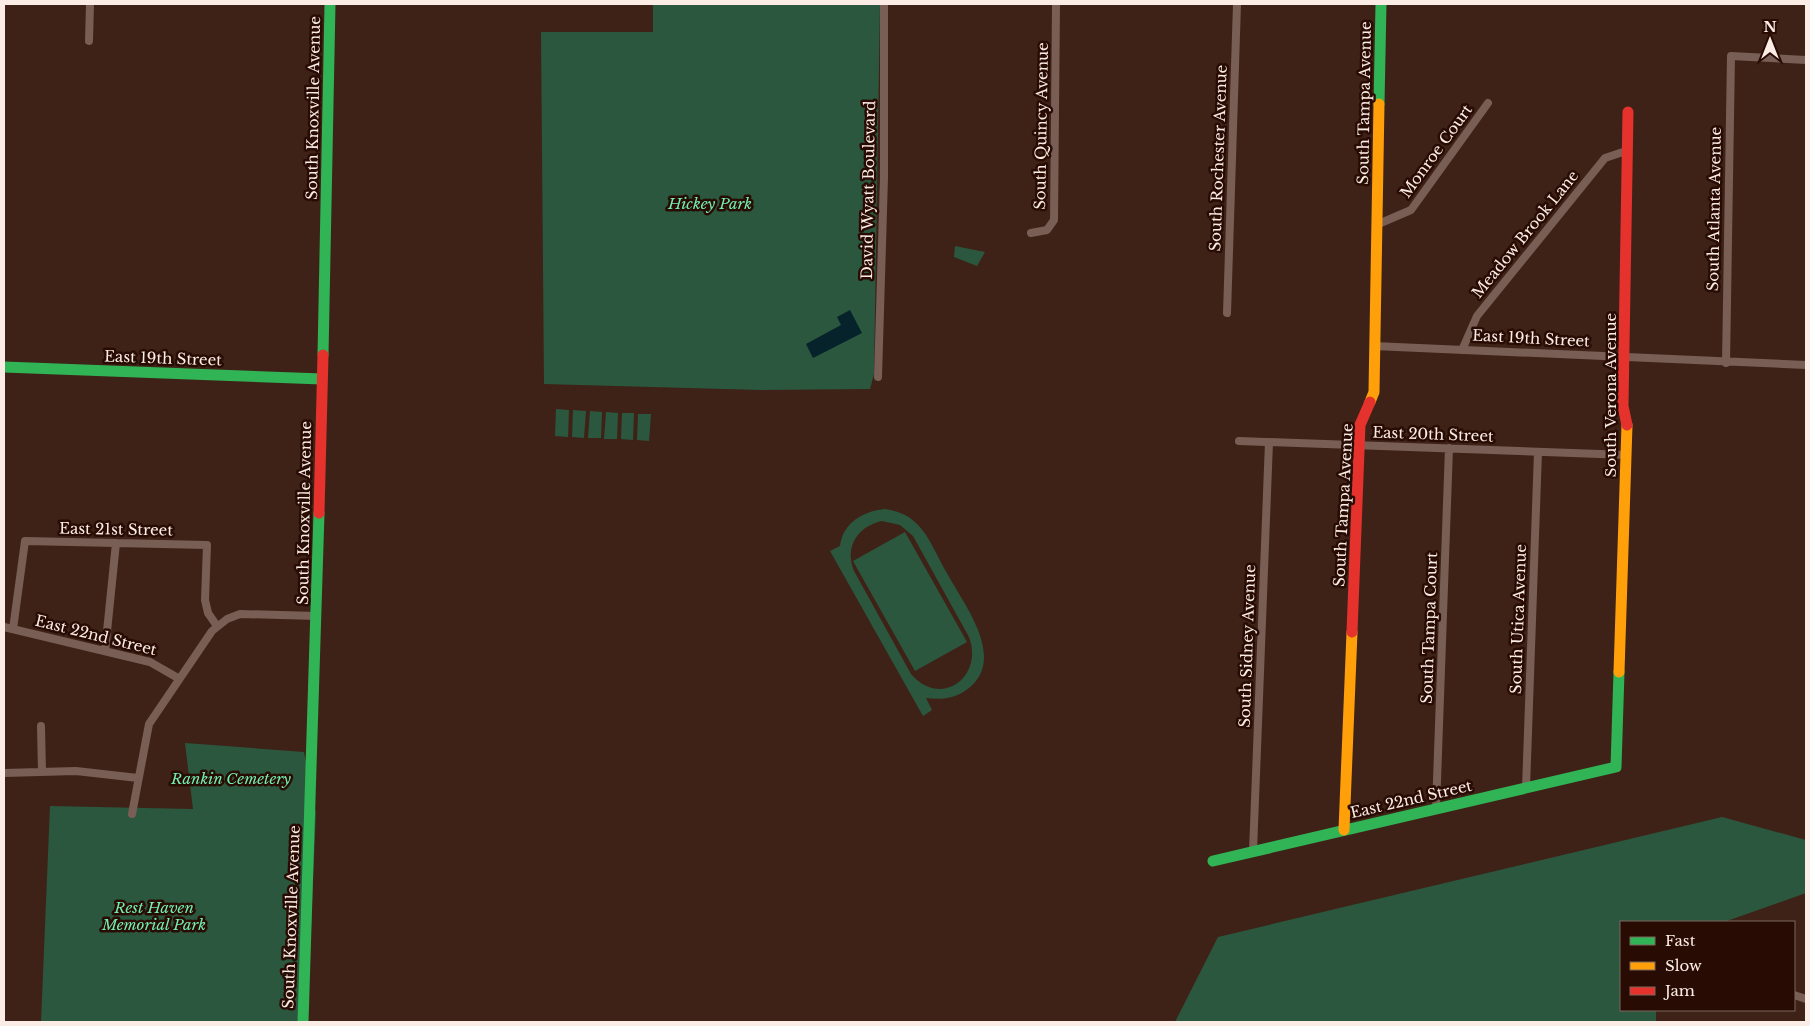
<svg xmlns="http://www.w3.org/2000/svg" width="1810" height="1026" viewBox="0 0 1810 1026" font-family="'Libre Baskerville',serif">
<rect width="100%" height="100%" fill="#3e2217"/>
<path fill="#2b573f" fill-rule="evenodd" d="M653,4H880L874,374L870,389L761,390L544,384L541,32H653Z
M955,246L985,252L977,266L954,257Z
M556,409L569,410L568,437L555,436Z
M573,410L586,411L584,438L572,437Z
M590,411L602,412L601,438H588Z
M606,412L618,413L617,439H604Z
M622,413H634L633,440L621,439Z
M638,414H651L649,441L637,440Z
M885,509C897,511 907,514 916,523C930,536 938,559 948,575C965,606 1006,658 969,688C955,699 942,700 926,698L932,710L923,716L830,551L840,546C843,522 864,511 885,509ZM882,521L900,525L913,536L969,637C984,677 941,709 911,674L854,571C844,547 858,526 882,521Z
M905,532L967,642L915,671L853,561Z
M185,743L304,752L316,813L307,1022H41L50,806L193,809Z
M1722,817L1806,840V893L1724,922H1621V1010H1656V1022H1175L1218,937Z"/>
<path fill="#06232b" d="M850,310L862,333L813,358L806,344L841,325L837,317Z"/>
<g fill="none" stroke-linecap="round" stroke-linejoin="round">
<path stroke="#785e55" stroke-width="8" d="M89,41L90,4
M1376,225L1411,210L1488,103
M1031,233L1047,230L1054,220L1056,4
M1227,313L1237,4
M1374,346L1806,365
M1462,350L1477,316L1605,158L1626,151
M1726,363L1731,56L1806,60
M878,377L884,178V4
M1239,441L1627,455
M4,627L150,662L178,678
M13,629L25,541L207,545L205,600L208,613L217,626
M105,651L116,543
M41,726L42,772
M4,773L76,771L138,778
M1526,788L1538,452
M1436,808L1449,448
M132,814L149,724L212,631L227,619L240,614L317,616
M1253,851L1269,442
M1794,995L1806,999"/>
<path stroke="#30b455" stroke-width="11" d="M1379,104L1381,4
M323,355L330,4
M4,367L322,379
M1213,861L1616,767L1619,672
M303,1022L319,513"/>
<path stroke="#ff9f0a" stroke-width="11" d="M1370,402L1374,392L1379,104
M1619,672L1627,425
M1344,830L1352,632"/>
<path stroke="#e5322d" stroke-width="11" d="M1627,425L1623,406L1628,112
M319,513L323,355
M1352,632L1360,425L1370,402"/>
</g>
<g text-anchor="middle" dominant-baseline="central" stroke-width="5" stroke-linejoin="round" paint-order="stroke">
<g font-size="15" fill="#fcece6" stroke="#280c03">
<text transform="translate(1364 103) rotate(-89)">South Tampa Avenue</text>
<text transform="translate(313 108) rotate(-89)">South Knoxville Avenue</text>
<text transform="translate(1041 126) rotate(-89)">South Quincy Avenue</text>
<text transform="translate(1436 151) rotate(-54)">Monroe Court</text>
<text transform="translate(1218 158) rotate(-88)">South Rochester Avenue</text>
<text transform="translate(868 190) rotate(-89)">David Wyatt Boulevard</text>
<text transform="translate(1714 209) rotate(-89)">South Atlanta Avenue</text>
<text transform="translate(1525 234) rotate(-51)">Meadow Brook Lane</text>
<text transform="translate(1531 338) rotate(3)">East 19th Street</text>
<text transform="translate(163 358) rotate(2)">East 19th Street</text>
<text transform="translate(1610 395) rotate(-90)">South Verona Avenue</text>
<text transform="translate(1433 434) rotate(2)">East 20th Street</text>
<text transform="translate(1343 505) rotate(-87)">South Tampa Avenue</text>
<text transform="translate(304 513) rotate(-89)">South Knoxville Avenue</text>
<text transform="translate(116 529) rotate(1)">East 21st Street</text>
<text transform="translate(1518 619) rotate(-88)">South Utica Avenue</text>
<text transform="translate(1429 628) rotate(-88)">South Tampa Court</text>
<text transform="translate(96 635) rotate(14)">East 22nd Street</text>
<text transform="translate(1247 646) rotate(-88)">South Sidney Avenue</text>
<text transform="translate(1411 799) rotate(-13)">East 22nd Street</text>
<text transform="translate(291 917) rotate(-88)">South Knoxville Avenue</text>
</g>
<g font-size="15" font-style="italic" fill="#71eeb1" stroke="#280c03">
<text x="710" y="203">Hickey Park</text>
<text x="231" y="778">Rankin Cemetery</text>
<text x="154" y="907">Rest Haven<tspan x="154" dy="17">Memorial Park</tspan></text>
</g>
</g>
<rect width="1810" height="1026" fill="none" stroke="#fcece6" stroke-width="10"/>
<rect x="1620" y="921" width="175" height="90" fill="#280c03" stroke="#7d665e"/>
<rect x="1630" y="937" width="25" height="8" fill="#30b455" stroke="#7d665e"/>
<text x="1665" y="946" font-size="15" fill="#fcece6">Fast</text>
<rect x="1630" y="962" width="25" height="8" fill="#ff9f0a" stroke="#7d665e"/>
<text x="1665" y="971" font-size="15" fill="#fcece6">Slow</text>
<rect x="1630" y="987" width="25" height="8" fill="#e5322d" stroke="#7d665e"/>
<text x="1665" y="996" font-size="15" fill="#fcece6">Jam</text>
<g transform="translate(1770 40)" stroke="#280c03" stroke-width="4" paint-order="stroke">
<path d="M0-4L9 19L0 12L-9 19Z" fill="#fcece6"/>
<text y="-8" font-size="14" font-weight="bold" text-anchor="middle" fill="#fcece6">N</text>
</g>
</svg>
